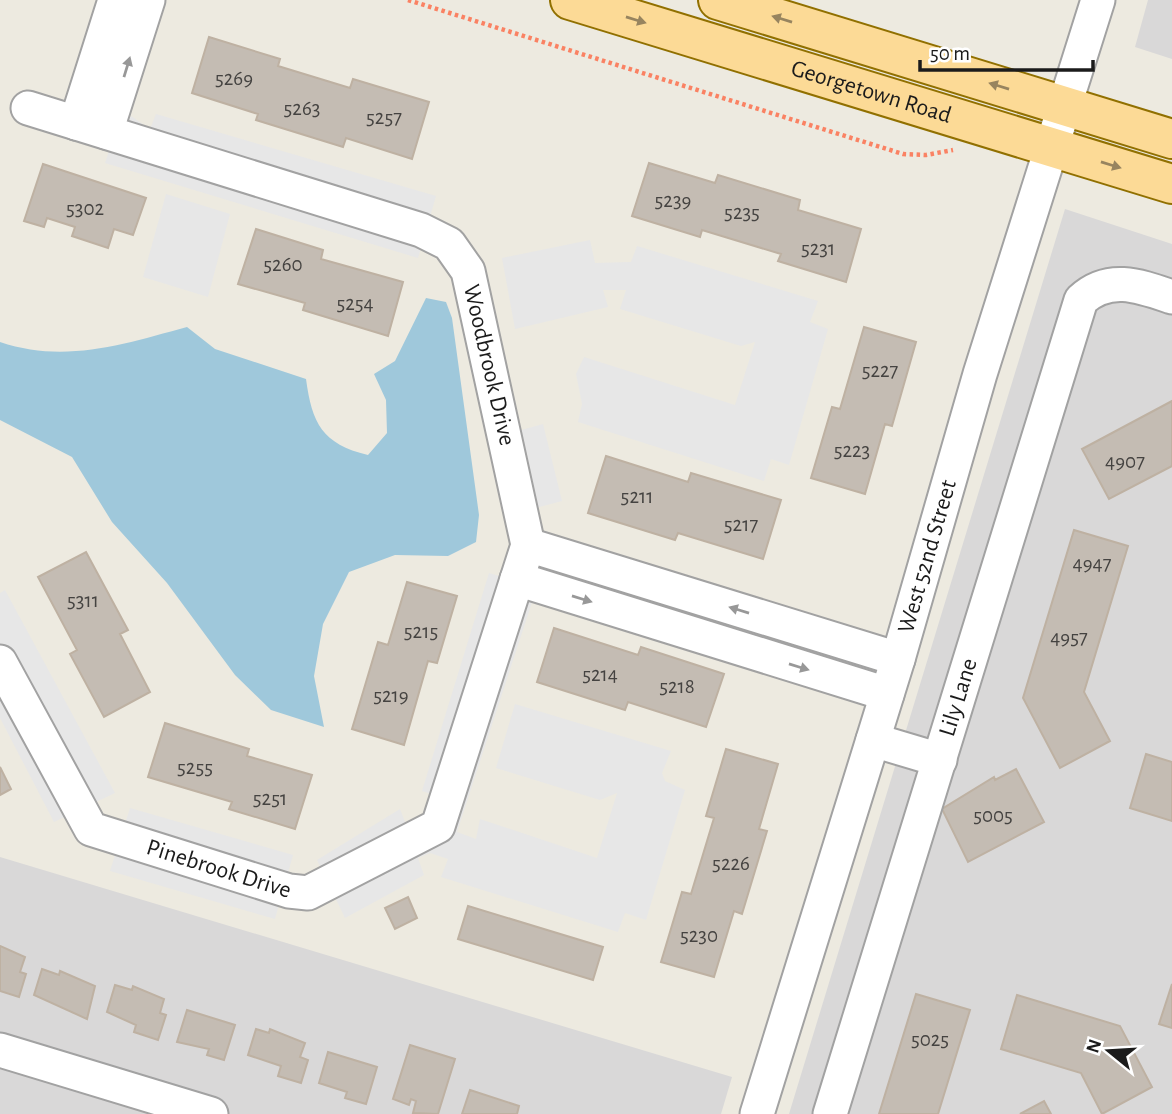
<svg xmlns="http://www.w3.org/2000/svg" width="1172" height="1114" viewBox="0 0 1172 1114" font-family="'Alegreya Sans',sans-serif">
<rect width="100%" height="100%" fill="#edeae0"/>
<path fill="#d9d8d8" d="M1148,0H1172V59L1135,47Z
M1065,209L1172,244V1114H789Z
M0,857L732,1077L721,1114H0Z"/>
<path fill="#e7e7e7" d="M156,114L436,196L418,258L105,163L110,148L131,116L150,129Z
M166,194L230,214L208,297L143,277Z
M590,240L595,263L631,262L637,246L818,301L810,322L828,329L789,465L771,459L764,481L578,422L582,404L576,374L584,357L735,405L755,342L741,346L620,309L626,290H603L608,307L515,329L502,258Z
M543,424L562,501L513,514L493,438Z
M489,573L537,587L457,832L476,839L480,819L597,858L617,793L600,800L496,768L515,704L671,751L662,773L665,781L685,790L646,920L625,913L618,932L441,877L448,859L430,853L418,858L424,875L345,918L317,860L400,809L409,832L431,815L437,796L422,791Z
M5,590L115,793L54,822L0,718V593Z
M130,808L293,855L275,919L110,871Z"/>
<path fill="#9fc8db" d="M426,298L446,302L452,318L479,515L476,542L448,556L395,555L349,572L323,624L314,676L324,727L271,710L235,675L167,583L112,522L72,457L0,420V342C65,364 124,344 187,327L215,349L306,379C312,423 322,444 368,455L387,433L386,400L374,374L395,361Z"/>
<path fill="#c4bcb3" stroke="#beb1a2" stroke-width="2" d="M209,37L280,59L278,66L350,88L353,79L429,102L412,159L346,138L343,147L256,120L258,114L192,93Z
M649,163L715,183L718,175L800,200L798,210L861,229L846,282L778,261L781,254L702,230L700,237L632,216Z
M43,164L146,198L133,235L114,229L108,248L72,236L75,227L47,218L44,227L24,221Z
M256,229L323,250L321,259L403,282L388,336L303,310L305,303L238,284Z
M864,327L916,342L892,426L885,424L865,494L811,478L832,407L840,409Z
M1172,401V466L1109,499L1082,449Z
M606,456L688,482L691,473L781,500L763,559L678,533L675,540L588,513Z
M1074,530L1128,546L1084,692L1110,741L1060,768L1023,698Z
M86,552L128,630L120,634L150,692L104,717L70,654L77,650L38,577Z
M407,582L457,596L437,663L428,661L404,745L352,729L378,642L388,645Z
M554,628L638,655L641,647L724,674L706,727L628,702L625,710L537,682Z
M165,723L249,749L247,756L312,775L295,829L229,809L232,802L148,777Z
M726,749L778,764L759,829L767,831L742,914L734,911L714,977L661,962L682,892L691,894L714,818L706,816Z
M1146,754L1172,762V821L1130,808Z
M0,767L11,789L0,795Z
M1016,769L1044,822L968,862L942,809L994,777L995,780Z
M408,897L417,918L395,929L385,908Z
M468,906L603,947L593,980L458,939Z
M0,946L25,957L20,972L26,974L19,997L0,991Z
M42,969L59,975L60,971L95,986L87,1019L34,995Z
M1172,984V1028L1159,1024Z
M115,985L132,990L133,986L164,999L160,1013L166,1015L158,1040L134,1032L136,1025L107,1012Z
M916,994L970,1010L938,1114H879Z
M1017,995L1120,1026L1152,1087L1102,1114L1081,1073L1001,1049Z
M187,1010L235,1025L224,1060L207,1055L209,1049L177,1042Z
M256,1029L269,1033L270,1029L305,1043L300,1057L308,1060L301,1083L278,1076L281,1066L248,1055Z
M410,1045L455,1059L438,1114L413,1113L416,1101L411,1099L409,1105L393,1099Z
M328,1052L377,1067L366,1104L345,1098L347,1092L319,1083Z
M470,1090L519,1106L517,1114H462Z
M1044,1101L1051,1114H1020Z"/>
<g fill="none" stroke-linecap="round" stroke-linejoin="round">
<g stroke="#a2a2a2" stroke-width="37">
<g id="minor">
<path d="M76,123L115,0"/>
<path d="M106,132L148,0"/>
<path d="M528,545L898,659"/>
<path d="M517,579L887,694"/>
<path id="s1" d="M0,662L91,829L289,891L308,893L438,826L528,545L468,271L449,244L421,230L28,108"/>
<path d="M873,740L940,760"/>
<path d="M0,1050L211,1114"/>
<path id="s2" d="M757,1114L898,659L980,374L1098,0"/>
<path id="s3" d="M830,1114L1081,300C1109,274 1140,286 1172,297"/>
</g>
</g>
<g stroke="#917000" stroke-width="42">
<g id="major">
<path id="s4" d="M570,0L1172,184"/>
<path d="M718,0L1172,139"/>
</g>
</g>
<path stroke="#fa8263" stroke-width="4.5" stroke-dasharray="3.5 3.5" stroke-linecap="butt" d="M408,0L903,154L926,155L953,150"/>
<use href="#minor" stroke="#fff" stroke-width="33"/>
<use href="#major" stroke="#fcda96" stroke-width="38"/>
</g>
<defs><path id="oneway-solid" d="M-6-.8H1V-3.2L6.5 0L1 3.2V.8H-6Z" transform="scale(1.75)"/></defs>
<g fill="#97845f">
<use href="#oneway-solid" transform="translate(782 19) rotate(-163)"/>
<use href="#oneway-solid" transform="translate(636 20) rotate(17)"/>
<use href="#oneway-solid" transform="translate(999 86) rotate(-163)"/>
<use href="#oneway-solid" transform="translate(1111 165) rotate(17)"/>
</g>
<g fill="#989898">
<use href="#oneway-solid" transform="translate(127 67) rotate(-73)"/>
<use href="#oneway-solid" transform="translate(582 599) rotate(17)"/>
<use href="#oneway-solid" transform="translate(739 610) rotate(-163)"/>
<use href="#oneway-solid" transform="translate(799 667) rotate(17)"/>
</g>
<g text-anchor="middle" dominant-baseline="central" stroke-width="5" stroke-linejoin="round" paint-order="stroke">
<g font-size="21" fill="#454341">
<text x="234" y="78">5269</text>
<text x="302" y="108">5263</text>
<text x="384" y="117">5257</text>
<text x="673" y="200">5239</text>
<text x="85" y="208">5302</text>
<text x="742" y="212">5235</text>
<text x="818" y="248">5231</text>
<text x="283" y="264">5260</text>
<text x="355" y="303">5254</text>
<text x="880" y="370">5227</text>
<text x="852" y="450">5223</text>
<text x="1125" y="461">4907</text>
<text x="637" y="496">5211</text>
<text x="741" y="524">5217</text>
<text x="1092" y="563">4947</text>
<text x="83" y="600">5311</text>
<text x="421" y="631">5215</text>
<text x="1069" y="637">4957</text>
<text x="600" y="674">5214</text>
<text x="677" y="686">5218</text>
<text x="391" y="695">5219</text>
<text x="195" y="767">5255</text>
<text x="270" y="798">5251</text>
<text x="993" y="815">5005</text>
<text x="731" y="863">5226</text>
<text x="699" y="935">5230</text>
<text x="930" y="1039">5025</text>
</g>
<g font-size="24" fill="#1b1b1b" stroke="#fff">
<text stroke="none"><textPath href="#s4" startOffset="315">Georgetown Road</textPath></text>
<text transform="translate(489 365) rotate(77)">Woodbrook Drive</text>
<text stroke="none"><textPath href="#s2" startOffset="583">West 52nd Street</textPath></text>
<text stroke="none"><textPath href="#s3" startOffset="436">Lily Lane</textPath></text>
<text stroke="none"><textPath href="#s1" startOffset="324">Pinebrook Drive</textPath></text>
</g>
</g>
<g transform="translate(1109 1051) rotate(288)" stroke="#ffffff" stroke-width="5" paint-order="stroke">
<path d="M0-5L12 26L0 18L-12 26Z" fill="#1b1b1b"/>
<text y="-10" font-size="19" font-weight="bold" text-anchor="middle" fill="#1b1b1b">N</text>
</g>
<path d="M920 60v10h173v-10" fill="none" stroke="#1b1b1b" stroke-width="3.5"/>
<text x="930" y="60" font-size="21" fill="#1b1b1b" stroke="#ffffff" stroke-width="5" paint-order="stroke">50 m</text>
</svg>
